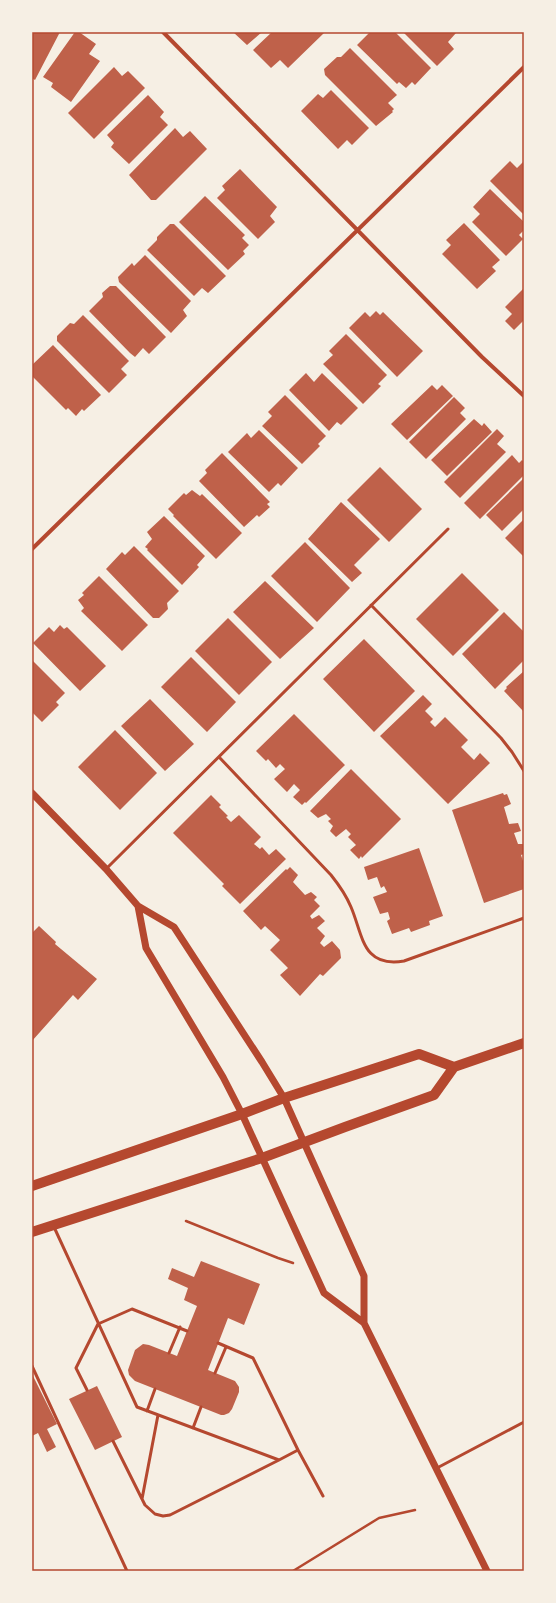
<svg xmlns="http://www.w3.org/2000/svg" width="556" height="1603" viewBox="0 0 556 1603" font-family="'Public Sans',sans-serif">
<rect width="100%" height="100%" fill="#f6efe4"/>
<path fill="#bf614a" d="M32,32H60L35,80L32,78Z
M75,32H79L96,44L89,54L100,61L71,102L51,87L53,83L43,77Z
M233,32H262L247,45Z
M272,32H323L324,33L288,68L280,60L271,68L253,50Z
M370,32H395L431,68L415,85L412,82L406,88L399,82L397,84L357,45Z
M403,32H455L456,33L448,42L454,49L437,66Z
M350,48L397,95L388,103L394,109L392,111L393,112L376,126L325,75L324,69L337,57H341Z
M114,67L122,76L128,71L145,88L94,139L68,113Z
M331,90L369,128L352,145L347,140L338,149L301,111L318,94L323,98Z
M148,95L164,112L160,117L168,125L129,164L111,147L114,143L107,135Z
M175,128L183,137L190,131L207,149L156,200H151L129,175Z
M510,161L517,168L523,162L524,163V215L490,181Z
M240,169L277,207L270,216L275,222L258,239L217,198L225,190L222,186Z
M490,189L524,222V230L519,235L523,239L506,256L472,222L480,214L473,207Z
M205,196L245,235L242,238L249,245L243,251L245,254L228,270L179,222Z
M464,223L500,260L492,267L496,271L477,289L442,254L451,245L446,240Z
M170,224H174L226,276L208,293L202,288L194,296L147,250L157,240V237Z
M145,255L191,301L183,310L187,316L171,333L119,282L118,277L132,263L134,266Z
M110,286H116L166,337L149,354L143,348L135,357L130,353L89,311L103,297L102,293Z
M524,288V320L514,330L505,321L512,314L505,307Z
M376,311L380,315L383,312L423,351L397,377L349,328L365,312L370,317Z
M83,315L129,361L121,369L127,375L109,393L57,341V336L70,323L74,324Z
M346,334L387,375L378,384L381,386L363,404L323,364L333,355L329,351Z
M53,345L101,395L84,411L82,409L76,416L68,408L66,410L32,376V365Z
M306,373L314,382L322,373L358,408L341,425L337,422L329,431L289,390Z
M432,385L437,390L442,385L453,396L407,440L391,424Z
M285,395L326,436L318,444L320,446L302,464L262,426L272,416L268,412Z
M454,397L465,408L460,413L466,419L426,459L409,442Z
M474,419L482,426L484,423L492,432L447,476L431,460Z
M497,429L504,436L497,444L506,452L460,498L444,482Z
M259,430L298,468L281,486L278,483L269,492L228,452L247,433L251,438Z
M222,453L270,502L267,504L270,507L259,517L257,515L244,527L199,481L207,473L205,470Z
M512,455L519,463L522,460L524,462V475L480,519L464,503Z
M380,467L422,509L389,542L347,500Z
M524,478V509L502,531L486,515Z
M192,490L200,496L202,494L242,533L216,559L173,516L174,515L168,509L184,493L186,495Z
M341,502L380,539L354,565L362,573L352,582L308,539Z
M164,516L205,556L197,565L199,567L182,585L147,550L148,549L145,547L152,539L147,532Z
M524,519V557L505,538Z
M305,542L350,588L317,622L271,576Z
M134,546L179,591L167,603L168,609L159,618H153L106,569L122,552L125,555Z
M462,573L499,610L453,656L416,619Z
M99,576L148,625L122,651L81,611L84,608L78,600L84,595L82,593Z
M265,581L314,628L280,659L233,612Z
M504,612L524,632V660L495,689L462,654Z
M228,618L272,662L239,695L195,651Z
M60,625L64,629L67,627L106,666L80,691L33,643L49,627L54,632Z
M364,639L415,691L374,732L323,679Z
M191,657L236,702L207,732L161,687Z
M32,660L65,693L56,702L59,705L42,722L32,712Z
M524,671V712L504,691L507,688L506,687Z
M423,695L432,704L425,711L433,719L430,722L435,727L445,717L468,740L461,747L474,760L480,753L490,763L448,804L380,736Z
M150,699L194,744L165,771L121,726Z
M294,714L345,765L306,803L305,802L302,805L293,797L300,790L294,784L287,792L274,779L285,769L280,764L276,768L268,759L266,761L256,751Z
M115,730L157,773L120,810L78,767Z
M351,769L401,819L362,858L361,856L359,859L350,850L356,845L348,837L351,834L346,829L336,837L330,831L333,826L328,821L331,819L326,814L318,818L310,811Z
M503,793L504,795L507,794L511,804L504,807L509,824L518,823L521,831L514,833L518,844H524V854L521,855L524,864V889L484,903L452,810Z
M211,795L221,805L219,807L228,816L226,817L231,822L239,815L261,837L254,844L260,849L262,847L269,855L276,849L286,859L240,904L222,886L224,884L173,833Z
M419,848L443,916L429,921L430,925L411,932L409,928L392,934L387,921L390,919L388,912L380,914L373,897L387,892L384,886L381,888L377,877L368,880L364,867Z
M290,867L298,875L293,882L305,895L311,892L317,897L314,900L320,906L310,916L312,919L319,915L325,921L317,928L325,936L320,943L324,947L332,941L340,950L341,958L323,976L320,974L300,996L280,975L288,968L270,950L280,940L265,926L261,930L243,911L286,869L287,870Z
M39,926L56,942L55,944L97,979L78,1000L73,995L32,1041V961L33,959L32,958V933Z
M201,1261L260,1284L244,1325L228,1318L208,1370L235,1381L239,1387V1392L232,1409L229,1413L224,1415H221L135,1381L129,1375L128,1370L135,1350L143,1344L149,1345L177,1356L197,1306L184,1300L188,1288L168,1279L172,1268L194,1277Z
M32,1374L57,1424L47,1429L56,1447L47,1452L38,1433L32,1436Z
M97,1386L122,1437L95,1450L69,1399Z"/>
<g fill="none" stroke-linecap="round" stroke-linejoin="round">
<path stroke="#b5482f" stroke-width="2.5" d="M186,1221L278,1258L293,1263
M293,1571L379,1518L415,1510"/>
<path stroke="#b5482f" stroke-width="3" d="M371,605L501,738L512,752L524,771
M219,757L331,875C339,885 346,895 351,907C363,935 362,968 404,961L524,918
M106,869L448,529
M54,1227L137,1407L279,1460L298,1450L323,1496
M218,1343L253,1358L298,1450
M169,1353L180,1327
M32,1366L127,1571
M215,1373L226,1347
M87,1390L76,1368L98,1324L132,1309L187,1331
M147,1411L155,1389
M193,1428L201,1407
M113,1441L145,1505L155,1514L163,1516L170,1515L279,1460
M437,1468L524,1422
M142,1499L158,1415"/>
<path stroke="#b5482f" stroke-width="4" d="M163,32L482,357L524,396
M32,549L524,67"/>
<path stroke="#b5482f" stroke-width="7" d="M32,793L106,869L138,906L174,927L262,1062L284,1098L364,1276V1323
M138,906L146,948L223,1077L242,1114L324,1293L364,1323L487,1571"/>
<path stroke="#b5482f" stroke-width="10" d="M32,1186L242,1114L284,1098L419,1054L454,1067
M32,1232L262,1158L345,1127L434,1095L454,1067L524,1043"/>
</g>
<rect width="556" height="1603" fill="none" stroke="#f6efe4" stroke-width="66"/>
<rect x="33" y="33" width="490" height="1537" fill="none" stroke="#b5482f" stroke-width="1.5"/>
</svg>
